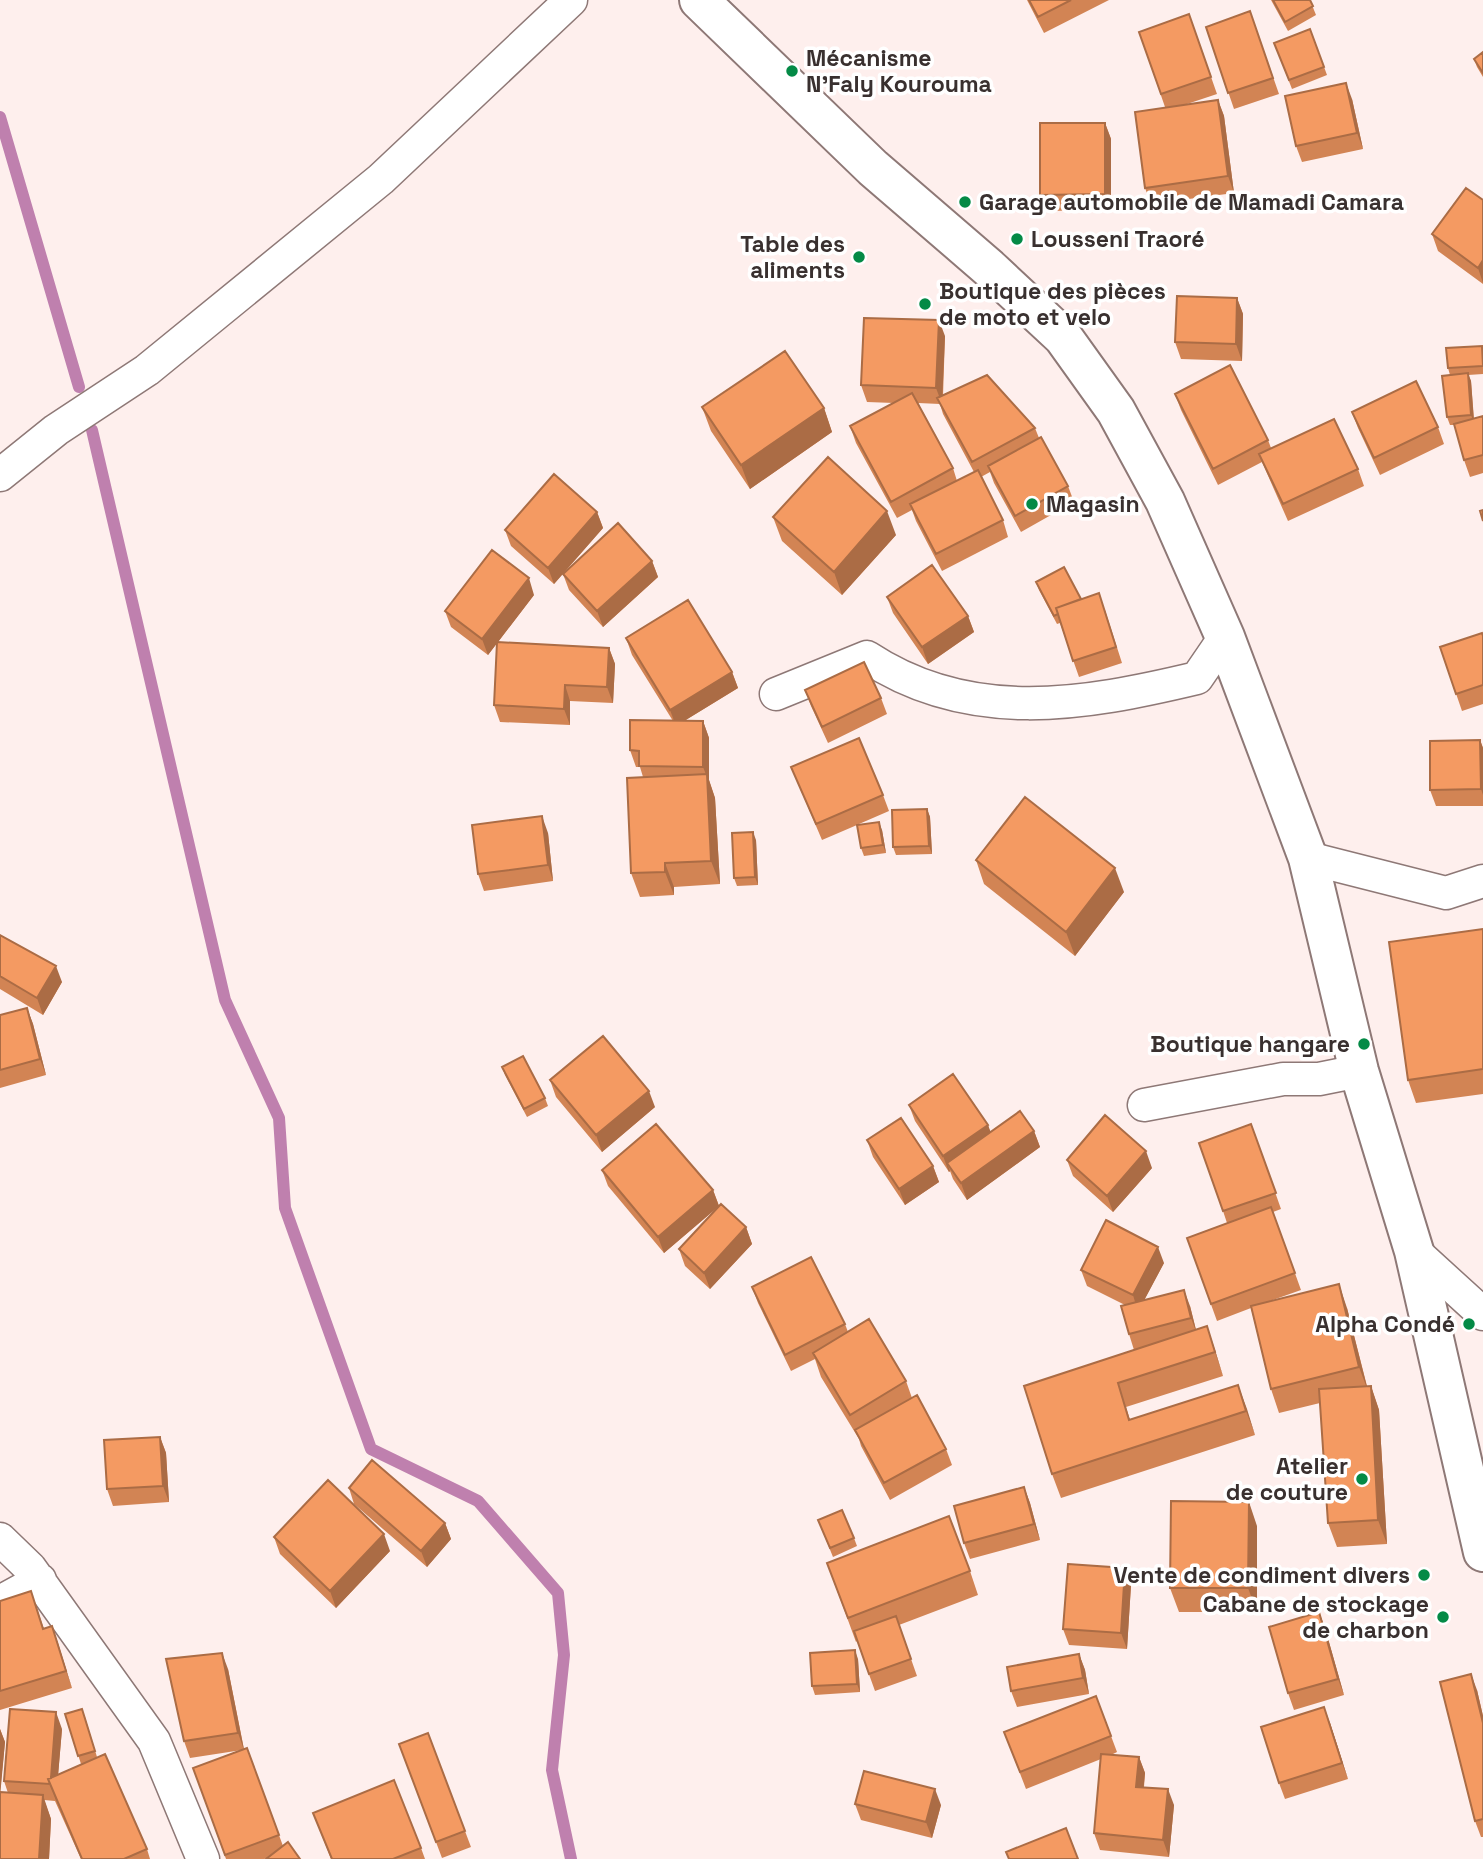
<svg xmlns="http://www.w3.org/2000/svg" width="1483" height="1859" viewBox="0 0 1483 1859" font-family="'Space Grotesk',sans-serif">
<rect width="100%" height="100%" fill="#feefed"/>
<g fill="none" stroke-linecap="round" stroke-linejoin="round">
<path stroke="#bf80ae" stroke-width="12" d="M0,117L79,387
M92,430L225,1000L279,1118L285,1208L371,1449L478,1501L558,1593L564,1655L552,1770L571,1859"/>
<g stroke="#8e7876" stroke-width="35">
<path id="minor" d="M0,475L56,430L147,370L381,179L571,0
M776,694L867,657C970,725 1084,705 1197,678L1225,637
M1308,858L1446,893L1483,881
M1144,1105L1283,1079H1319L1359,1071
M1414,1251L1483,1314
M0,1539L30,1568L154,1741L203,1859
M0,1602L40,1580"/>
</g>
<g stroke="#8e7876" stroke-width="42">
<path id="primary" d="M699,0L873,168L989,268L1063,337L1116,411L1165,501L1225,637L1308,858L1359,1071L1414,1251L1483,1552"/>
</g>
<use href="#minor" stroke="#fff" stroke-width="32"/>
<use href="#primary" stroke="#fff" stroke-width="38"/>
</g>
<path fill="#d28454" fill-rule="evenodd" d="M1027,0H1109L1044,33Z
M1271,0H1310L1316,15L1288,31Z
M1250,11L1279,94L1234,109L1206,27Z
M1189,14L1217,94L1184,105L1218,100L1224,116L1234,193L1151,204L1145,188L1165,107L1139,32Z
M1310,29L1327,75L1292,89L1274,43Z
M1483,52V77L1477,67L1474,59Z
M1352,99L1363,149L1302,162L1296,146Z
M1105,123L1111,139V210L1046,211L1040,195Z
M1483,200V284L1438,251L1432,234Z
M1237,298L1243,314L1242,361L1181,359L1175,342Z
M945,336L943,396L1035,428L1039,438L1068,486L1074,502L1021,532L994,483L990,472L981,477L1003,520L1008,537L942,571L916,521L912,510L897,518L856,443L850,426L894,403L867,402L861,385ZM918,403L940,404L943,414L974,472L957,481L953,468Z
M1482,346L1483,350V374L1468,375L1471,381L1474,419L1483,416V473L1470,477L1464,460L1455,425H1450L1447,417L1450,375L1448,368Z
M1175,394L1268,440L1271,448L1358,469L1364,486L1288,521L1262,462L1218,485L1181,410Z
M702,407L824,408L832,432L750,489L711,431Z
M1352,412L1438,427L1444,444L1380,475L1358,428Z
M597,512L603,528L554,584L511,546L505,530Z
M773,517L896,535L842,595L782,541Z
M652,561L658,577L603,627L569,590L563,574Z
M1036,582L1105,610L1122,663L1079,677L1060,623L1057,624L1039,590Z
M534,595L498,642L609,648L615,664L613,703L570,701V725L500,722L494,705L497,643L488,655L451,627L445,611Z
M887,597L968,616L974,632L928,664L893,613Z
M1483,636V704L1462,711L1440,647Z
M626,638L732,672L738,688L684,721H703L709,738V780L715,798L720,884L674,887V895L640,897L631,873L643,777L640,767H636L630,750L673,721L632,655Z
M805,690L881,698L887,714L828,743L811,706Z
M1480,740L1483,748V806H1436L1430,790Z
M791,767L883,795L889,811L859,824L882,830L886,853L864,856L861,848L857,825L822,840Z
M927,809L930,817L932,854L896,855L893,847Z
M548,833L553,881L484,891L478,874Z
M756,840L758,885L737,886L734,878Z
M976,860L1124,892L1075,956L984,884Z
M1483,929V1094L1416,1103L1408,1080Z
M0,935L62,982L43,1015L0,989Z
M27,1008L33,1024L46,1075L0,1088V1015Z
M502,1067L545,1098L548,1106L527,1117L505,1075Z
M550,1080L655,1107L602,1152L556,1097Z
M909,1105L988,1125L990,1132L1034,1131L1040,1147L967,1200L953,1179L950,1171L949,1172L915,1121Z
M1251,1124L1281,1209L1273,1212L1301,1290L1270,1301L1347,1308L1367,1386H1371L1379,1410L1387,1544L1337,1547L1328,1523L1320,1403L1279,1413L1271,1389L1251,1308L1217,1321L1187,1238L1227,1223L1223,1211Z
M867,1140L933,1166L939,1182L905,1205L873,1157Z
M1067,1160L1152,1168L1113,1212L1073,1176Z
M602,1170L713,1190L719,1206L746,1227L752,1244L710,1289L685,1266L679,1249L718,1207L664,1253L608,1186Z
M1164,1263L1144,1300L1190,1306L1196,1330L1215,1350L1223,1376L1126,1407L1130,1420L1238,1385L1255,1435L1061,1498L1052,1474L1134,1350L1129,1334L1125,1305L1087,1286L1081,1270Z
M752,1287L845,1324L848,1332L906,1381L912,1398L946,1449L952,1465L890,1500L861,1446L859,1439L821,1377L815,1359L791,1371L758,1303Z
M160,1437L166,1453L169,1502L113,1506L107,1489Z
M1024,1487L1030,1503L1040,1540L970,1559L964,1543Z
M349,1488L445,1523L451,1539L427,1567L354,1504Z
M818,1520L854,1538L857,1546L833,1557Z
M1257,1526V1612H1179L1170,1588Z
M274,1537L390,1551L336,1608L280,1554Z
M827,1563L970,1571L978,1595L899,1625L917,1676L875,1691L857,1641L856,1642Z
M1131,1585L1127,1649L1069,1645L1063,1629Z
M31,1591L44,1629L52,1626L72,1688L0,1710V1601Z
M1319,1612L1325,1628L1344,1695L1294,1710L1288,1693Z
M1079,1654L1085,1670L1089,1694L1017,1707L1011,1691Z
M858,1659L860,1692L815,1695L812,1686Z
M228,1669L244,1749L247,1748L283,1846L268,1858L264,1859H226L193,1768L242,1750L190,1758L184,1741Z
M1477,1690L1483,1716V1837H1481L1475,1821Z
M1096,1696L1117,1752L1111,1755L1139,1757L1145,1773L1144,1787L1174,1805L1169,1857L1100,1850L1094,1833L1101,1759L1026,1789L1004,1732Z
M65,1714L85,1717L97,1757L147,1849L150,1859H81L55,1801L44,1800L51,1819L49,1859H0V1729L5,1742L0,1792L8,1793L4,1781L62,1729L58,1775L86,1763L81,1764Z
M1330,1723L1348,1779L1285,1799L1279,1783Z
M428,1733L471,1847L442,1858L399,1744Z
M855,1804L941,1805L932,1838L861,1820Z
M313,1813L421,1848L425,1859H331Z"/>
<path fill="#ab6c45" d="M1346,83L1352,99L1363,149L1357,133Z
M1218,100L1224,116L1234,193L1228,176Z
M1105,123L1111,139V210L1105,194Z
M1483,260V283L1478,268Z
M1237,298L1243,314L1242,361L1236,344Z
M939,320L945,336L942,404L936,388Z
M1468,373L1471,381L1474,423L1471,415Z
M824,408L832,432L750,489L741,465Z
M887,511L896,535L842,595L834,572Z
M597,512L603,528L554,584L548,568Z
M652,561L658,577L603,627L597,611Z
M529,578L534,595L488,655L482,639Z
M968,616L974,632L928,664L922,647Z
M609,648L615,664L613,703L607,687Z
M732,672L738,688L676,726L670,710Z
M565,685L570,701V725L564,709Z
M703,721L709,738V780L715,798L720,884L711,861L707,777L703,767Z
M1480,740L1483,748V795L1481,789Z
M927,809L930,817L932,854L929,846Z
M542,816L548,833L553,881L548,865Z
M879,822L882,830L886,853L883,845Z
M753,832L756,840L758,885L755,877Z
M665,863L674,887V895L665,872Z
M1115,868L1124,892L1075,956L1066,932Z
M56,966L62,982L43,1015L37,998Z
M27,1008L33,1024L46,1075L40,1059Z
M649,1091L655,1107L602,1152L596,1135Z
M988,1125L994,1141L947,1163L950,1171L949,1172L943,1156Z
M1034,1131L1040,1147L967,1200L961,1183Z
M1146,1151L1152,1168L1113,1212L1107,1196Z
M933,1166L939,1182L905,1205L899,1189Z
M713,1190L719,1206L664,1253L658,1237Z
M746,1227L752,1244L710,1289L704,1273Z
M1158,1247L1164,1263L1138,1312L1133,1295Z
M1339,1284L1347,1308L1368,1391L1359,1367Z
M1184,1290L1190,1306L1197,1334L1191,1318Z
M1207,1326L1215,1350L1223,1376L1215,1352Z
M1238,1385L1247,1409L1255,1435L1246,1411Z
M1371,1386L1379,1410L1387,1544L1378,1520Z
M160,1437L166,1453L169,1502L163,1486Z
M1024,1487L1030,1503L1040,1540L1034,1524Z
M1249,1502L1257,1526V1612L1248,1588Z
M445,1523L451,1539L427,1567L421,1551Z
M384,1534L390,1551L336,1608L330,1591Z
M1125,1568L1131,1585L1127,1649L1121,1633Z
M1319,1612L1325,1628L1344,1695L1338,1679Z
M52,1626L58,1643L72,1688L66,1671Z
M855,1650L858,1659L860,1692L857,1684Z
M222,1653L228,1669L244,1750L238,1733Z
M1079,1654L1085,1670L1089,1694L1083,1678Z
M1471,1674L1477,1690L1483,1716V1723Z
M1324,1707L1330,1723L1348,1779L1342,1763Z
M56,1712L62,1729L56,1800L50,1784Z
M0,1729L5,1742L0,1797Z
M1139,1757L1145,1773L1142,1803L1136,1787Z
M935,1789L941,1805L932,1838L926,1822Z
M1168,1789L1174,1805L1169,1857L1163,1840Z
M43,1795L51,1819L49,1859H39Z"/>
<path fill="#f49a62" stroke="#ab6c45" stroke-width="2" d="M1029,0H1071L1038,17Z
M1273,0H1310L1313,6L1285,22Z
M1250,11L1273,78L1228,93L1206,27Z
M1189,14L1211,77L1161,94L1139,32Z
M1310,29L1324,67L1289,80L1274,43Z
M1483,52V73L1474,59Z
M1346,83L1357,133L1296,146L1285,96Z
M1218,100L1228,176L1145,188L1135,112Z
M1040,123H1105V194L1040,195Z
M1466,188L1483,200V260L1478,268L1432,234Z
M1177,296L1237,298L1236,344L1175,342Z
M864,318L939,320L936,388L861,385Z
M1482,346L1483,366L1448,368L1446,348Z
M785,351L824,408L741,465L702,407Z
M1230,365L1268,440L1213,469L1175,394Z
M1468,373L1471,415L1447,417L1442,376Z
M987,375L1035,428L972,462L937,398Z
M1416,381L1438,427L1374,458L1352,412Z
M912,393L953,468L891,502L850,426Z
M1483,416V455L1464,460L1454,424Z
M1334,419L1358,469L1283,504L1259,454Z
M1041,437L1068,486L1015,516L988,466Z
M828,457L887,511L834,572L773,517Z
M978,470L1003,520L936,554L910,504Z
M554,474L597,512L548,568L505,530Z
M1483,510V521L1480,511Z
M618,523L652,561L597,611L563,574Z
M492,550L529,578L482,639L445,611Z
M932,565L968,616L922,647L887,597Z
M1064,567L1081,599L1056,608L1058,614L1054,616L1036,582Z
M1099,593L1116,647L1073,661L1056,608Z
M688,600L732,672L670,710L626,638Z
M1482,633L1483,636V685L1456,694L1440,647Z
M497,642L609,648L607,687L565,685L564,709L494,705Z
M864,662L881,698L822,727L805,690Z
M630,720L703,721V767L639,766V751L630,750Z
M859,738L883,795L816,824L791,767Z
M1480,740L1481,789L1430,790V741Z
M707,774L711,861L665,863V872L631,873L627,778Z
M1025,797L1115,868L1066,932L976,860Z
M927,809L929,846L893,847L892,810Z
M542,816L548,865L478,874L472,825Z
M879,822L883,845L861,848L857,825Z
M753,832L755,877L734,878L732,833Z
M1483,929V1069L1408,1080L1389,942Z
M0,935L56,966L37,998L0,976Z
M27,1008L40,1059L0,1070V1015Z
M603,1036L649,1091L596,1135L550,1080Z
M523,1056L545,1098L524,1109L502,1067Z
M953,1074L988,1125L943,1156L909,1105Z
M1020,1111L1034,1131L961,1183L947,1163Z
M1105,1115L1146,1151L1107,1196L1067,1160Z
M901,1118L933,1166L899,1189L867,1140Z
M656,1124L713,1190L658,1237L602,1170Z
M1251,1124L1276,1193L1223,1211L1199,1143Z
M721,1204L746,1227L704,1273L679,1249Z
M1271,1207L1295,1273L1211,1304L1187,1238Z
M1106,1220L1158,1247L1133,1295L1081,1270Z
M811,1257L845,1324L785,1355L752,1287Z
M1339,1284L1359,1367L1271,1389L1251,1306Z
M1184,1290L1191,1318L1129,1334L1121,1306Z
M869,1319L906,1381L850,1415L813,1353Z
M1207,1326L1215,1352L1118,1383L1129,1420L1238,1385L1246,1411L1052,1474L1024,1386Z
M1371,1386L1378,1520L1328,1523L1319,1389Z
M917,1395L946,1449L884,1483L855,1430Z
M160,1437L163,1486L107,1489L104,1440Z
M372,1460L445,1523L421,1551L349,1488Z
M328,1480L384,1534L330,1591L274,1537Z
M1024,1487L1034,1524L964,1543L954,1506Z
M1171,1501L1249,1502L1248,1588H1170Z
M842,1510L854,1538L830,1548L818,1520Z
M949,1516L970,1571L848,1618L827,1563Z
M1068,1564L1125,1568L1121,1633L1063,1629Z
M31,1591L43,1629L52,1626L66,1671L0,1691V1601Z
M1319,1612L1338,1679L1288,1693L1269,1627Z
M896,1616L911,1659L869,1674L854,1631Z
M855,1650L857,1684L812,1686L810,1653Z
M222,1653L238,1733L184,1741L166,1659Z
M1079,1654L1083,1678L1011,1691L1007,1667Z
M1471,1674L1483,1723V1819L1475,1821L1440,1682Z
M1096,1696L1111,1736L1020,1772L1004,1732Z
M1324,1707L1342,1763L1279,1783L1261,1727Z
M10,1709L56,1712L51,1778L48,1779L50,1784L4,1781Z
M82,1709L95,1751L78,1756L65,1714Z
M428,1733L465,1831L436,1842L399,1744Z
M247,1748L279,1835L225,1855L193,1768Z
M105,1754L147,1849L124,1859H82L48,1779Z
M1101,1754L1139,1757L1136,1787L1168,1789L1163,1840L1094,1833Z
M864,1771L935,1789L926,1822L855,1804Z
M394,1780L421,1848L393,1859H332L313,1813Z
M0,1792L43,1795L39,1859H0Z
M1066,1828L1078,1859H1009L1006,1852Z
M288,1842L300,1859H266Z"/>
<g fill="#048a46" stroke="#fff" stroke-width="2.5">
<circle cx="792" cy="71" r="7"/>
<circle cx="965" cy="202" r="7"/>
<circle cx="1017" cy="239" r="7"/>
<circle cx="859" cy="257" r="7"/>
<circle cx="925" cy="304" r="7"/>
<circle cx="1032" cy="504" r="7"/>
<circle cx="1364" cy="1044" r="7"/>
<circle cx="1469" cy="1324" r="7"/>
<circle cx="1362" cy="1479" r="7"/>
<circle cx="1424" cy="1575" r="7"/>
<circle cx="1443" cy="1617" r="7"/>
</g>
<g text-anchor="middle" dominant-baseline="central" stroke-width="7" stroke-linejoin="round" paint-order="stroke">
<g font-size="23" font-weight="bold" fill="#39302f" stroke="#fff" text-anchor="end">
<text x="806" y="58" text-anchor="start">Mécanisme<tspan x="806" dy="26">N'Faly Kourouma</tspan></text>
<text x="979" y="202" text-anchor="start">Garage automobile de Mamadi Camara</text>
<text x="1031" y="239" text-anchor="start">Lousseni Traoré</text>
<text x="845" y="244">Table des<tspan x="845" dy="26">aliments</tspan></text>
<text x="939" y="291" text-anchor="start">Boutique des pièces<tspan x="939" dy="26">de moto et velo</tspan></text>
<text x="1046" y="504" text-anchor="start">Magasin</text>
<text x="1350" y="1044">Boutique hangare</text>
<text x="1455" y="1324">Alpha Condé</text>
<text x="1348" y="1466">Atelier<tspan x="1348" dy="26">de couture</tspan></text>
<text x="1410" y="1575">Vente de condiment divers</text>
<text x="1429" y="1604">Cabane de stockage<tspan x="1429" dy="26">de charbon</tspan></text>
</g>
</g>
</svg>
